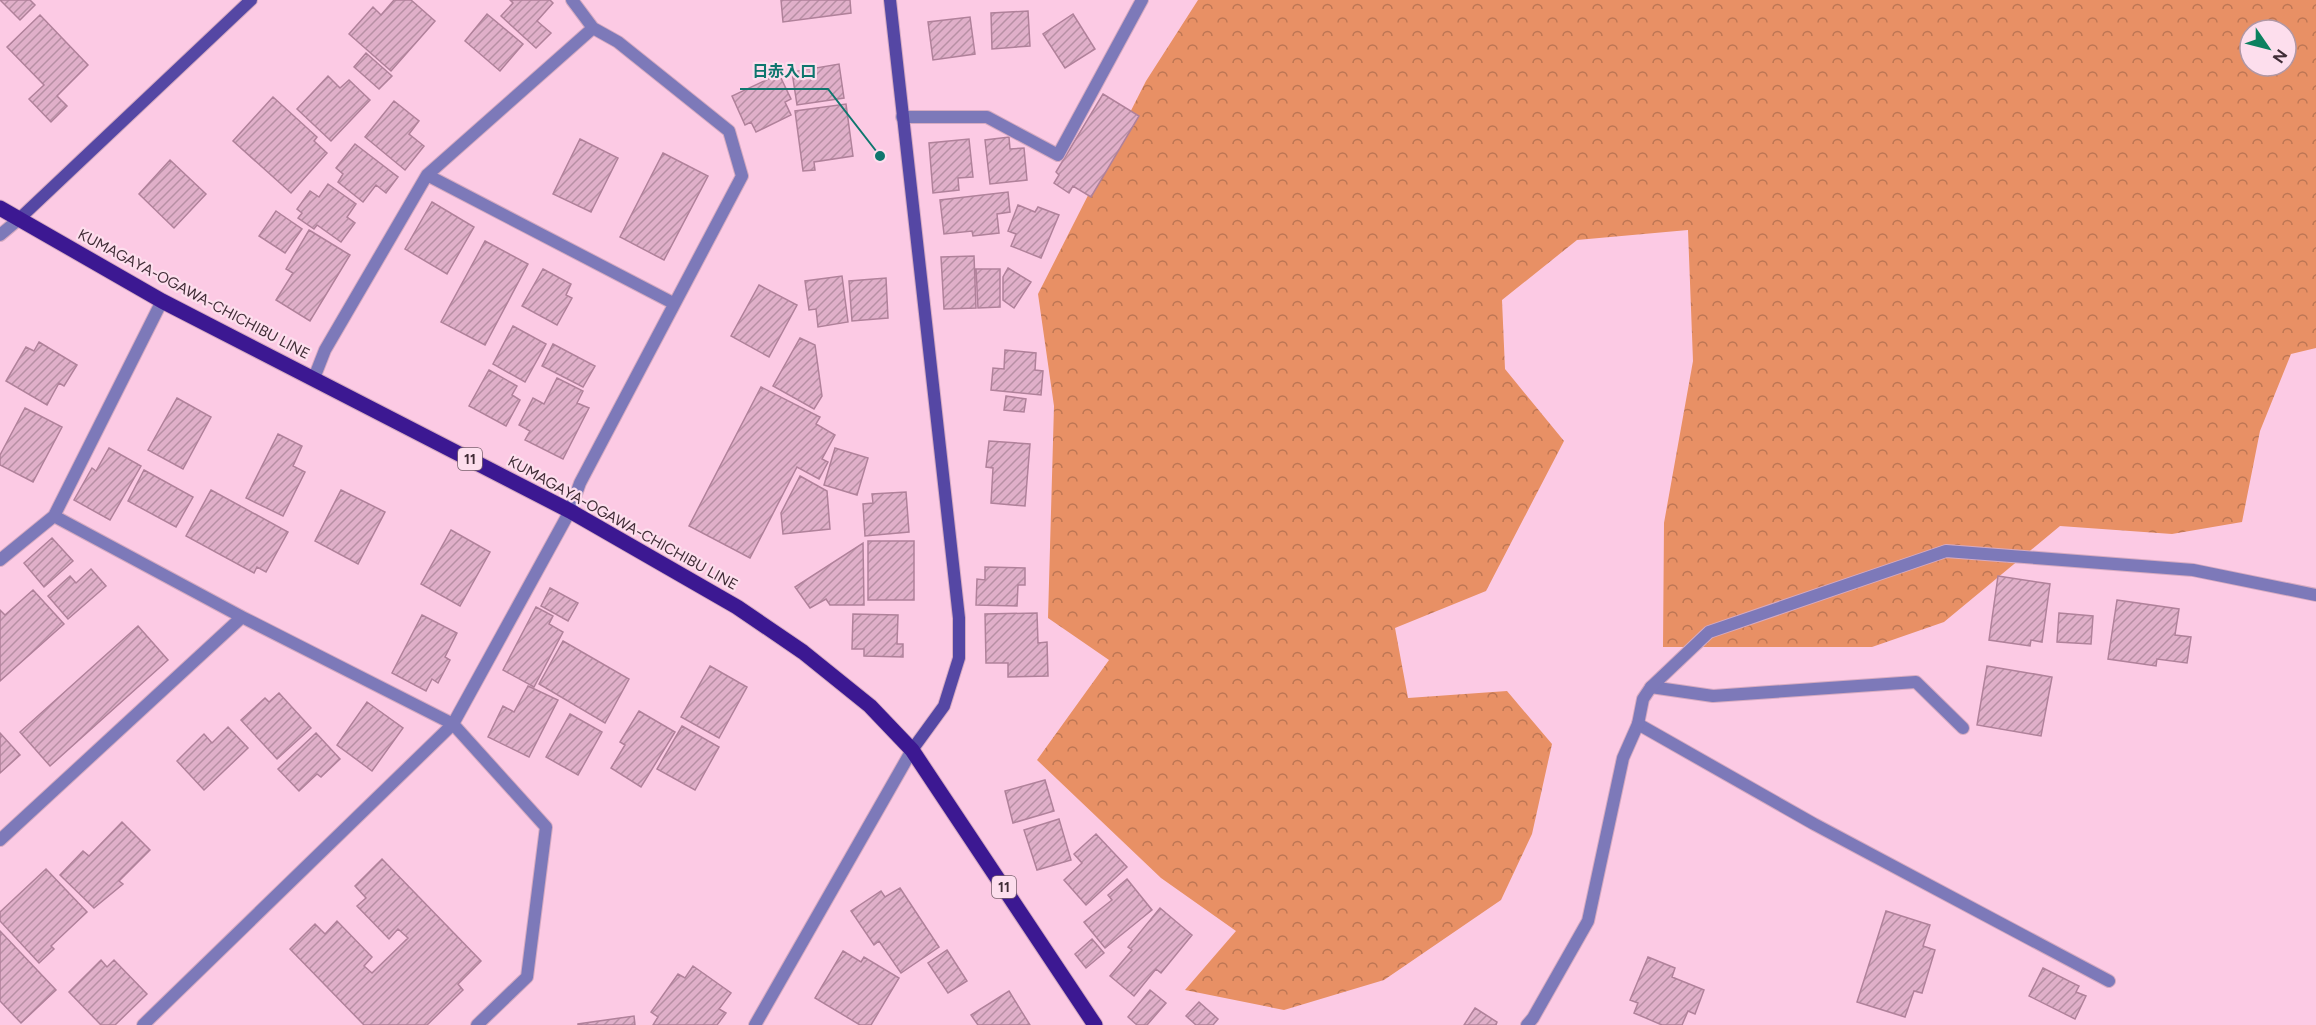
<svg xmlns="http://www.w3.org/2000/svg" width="2316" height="1025" viewBox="0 0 2316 1025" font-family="Figtree,'Noto Sans JP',sans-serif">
<defs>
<pattern id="forest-crowns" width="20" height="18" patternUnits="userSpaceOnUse" patternTransform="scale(1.5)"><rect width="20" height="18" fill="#e89065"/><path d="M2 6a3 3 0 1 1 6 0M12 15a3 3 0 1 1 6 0" fill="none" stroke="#bd7654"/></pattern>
<pattern id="building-hatch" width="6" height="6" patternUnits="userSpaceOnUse" patternTransform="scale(1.5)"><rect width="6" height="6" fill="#e0afc9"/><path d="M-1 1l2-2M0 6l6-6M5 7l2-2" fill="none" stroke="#b78fa4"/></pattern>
</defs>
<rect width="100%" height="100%" fill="#fccae4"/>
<path fill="url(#forest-crowns)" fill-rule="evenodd" d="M1198,0H2316V348L2291,354L2260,431L2242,522L2172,534L2060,526L1944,622L1872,647H1663L1664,523L1693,361L1688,230L1577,240L1502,300L1505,369L1564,441L1486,591L1395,628L1408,698L1507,691L1552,744L1532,834L1501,900L1384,980L1284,1010L1185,990L1236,931L1161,878L1037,760L1109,660L1048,618L1054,406L1038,294L1146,81ZM2250,30H2286V66H2250Z"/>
<path fill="url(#building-hatch)" stroke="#b0819a" stroke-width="1.5" d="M0,0H30L35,5L20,20Z
M394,0H411L435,21L391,71L349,34L373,7L381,15Z
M510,0H550L553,3L537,21L551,33L536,48L501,16L513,3Z
M781,0H850L851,13L783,22Z
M1028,11L1030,46L992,49L991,13Z
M487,14L523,44L500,71L465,41Z
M1073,14L1095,49L1065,68L1043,34Z
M40,15L88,65L57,96L67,106L51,122L29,99L44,85L7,47Z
M970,17L975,54L933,60L928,22Z
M366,53L392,76L379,89L354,67Z
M839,64L844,98L797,105L792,72Z
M779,74L791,99L785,102L791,115L756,132L751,122L745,125L732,96Z
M328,76L340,88L349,80L370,100L331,141L297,109Z
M1103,94L1139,116L1091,197L1073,186L1069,193L1054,183L1059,175L1056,172Z
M273,97L317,137L314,141L327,153L291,193L233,141Z
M394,101L419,121L409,134L424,146L405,170L365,137Z
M846,104L853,156L814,162L815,170L803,171L795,111Z
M1009,137L1010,149L1024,148L1027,180L990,184L985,140Z
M580,139L618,158L591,212L553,194Z
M969,139L973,177L958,178L959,190L933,193L929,143Z
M355,144L398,177L386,193L376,185L363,202L338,182L343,174L336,168Z
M663,153L708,176L664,260L620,237Z
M170,160L206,194L174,228L139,194Z
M328,184L356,204L347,217L355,223L341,242L317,225L314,229L298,218L302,213L297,209L310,191L319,197Z
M1008,192L1010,212L997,214L999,233L973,236L972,231L944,234L940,200Z
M432,202L474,227L447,274L405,249Z
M1018,205L1035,212L1038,207L1059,215L1041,258L1011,246L1016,234L1008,231Z
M276,211L302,229L285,253L259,236Z
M309,230L350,255L310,321L276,300L293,273L286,269Z
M485,241L528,264L485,345L441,322Z
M974,256L976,308L944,309L941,257Z
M1008,268L1031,282L1014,308L1003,300V277Z
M543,269L571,284L566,295L572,298L557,325L522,306Z
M976,269H1000V307L978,308Z
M842,276L848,322L818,327L816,309L809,310L805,281Z
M886,278L888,318L852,321L849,281Z
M759,285L797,305L769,357L731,336Z
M513,326L546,344L525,382L493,364Z
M800,338L815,345L822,396L814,409L773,386Z
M39,342L77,365L64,386L59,383L47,405L6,381L26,347L34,351Z
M553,344L595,366L583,387L542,366Z
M1005,350L1036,353L1035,370L1043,371L1041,395L991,390L993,368L1004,369Z
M489,370L517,386L512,395L520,400L506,426L469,406Z
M557,378L583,391L577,403L589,408L563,459L525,440L530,431L519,425L533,398L544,404Z
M761,387L820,417L816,424L835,435L822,459L828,462L819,479L797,467L750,558L689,526Z
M1006,396L1026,399L1024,412L1004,410Z
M177,398L211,417L183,469L148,450Z
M25,408L62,427L33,482L0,465V455Z
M278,434L302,446L293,466L305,472L283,516L246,498Z
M989,441L1030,444L1025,506L991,503L993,468L986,467Z
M109,448L141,466L110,520L74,500L92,468L96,471Z
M835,448L868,458L857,495L824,485Z
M144,470L193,497L176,527L128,501Z
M800,476L827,491L830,529L783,534L781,513Z
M211,490L288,532L266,572L257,567L254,573L186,536Z
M341,490L385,512L358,564L315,541Z
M906,492L909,532L865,536L863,504L873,503L872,494Z
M451,530L490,552L460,606L421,584Z
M52,538L73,561L44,587L24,563Z
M868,541H914V600H868Z
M863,543L864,605H830L826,599L810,608L795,587Z
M985,567L1025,568V585H1018L1017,606L976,605L977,579L985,580Z
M91,569L106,586L68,619L48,596L70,576L76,583Z
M1998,576L2050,584L2042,642L2031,640L2030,646L1989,640Z
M550,588L578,603L568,621L541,606Z
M33,590L64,624L0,681V610L5,615Z
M2117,600L2179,609L2175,635L2191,637L2187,663L2157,659L2156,666L2108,659Z
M536,607L553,616L549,624L563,632L534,687L503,670Z
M1037,613L1038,643L1047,642L1048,676L1008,677V663H986L985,614Z
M2059,613L2093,616L2091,644L2057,642Z
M853,614L898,615L897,644H903V657L864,656V649H852Z
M422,615L457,633L445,657L450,660L438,683L432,679L426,691L392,673Z
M138,626L168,660L50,766L20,732Z
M563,641L629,679L605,723L539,684Z
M710,666L747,687L719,738L681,717Z
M1987,666L2052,677L2041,736L1977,725Z
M528,686L558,700L529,757L488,737L503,706L514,712Z
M279,693L311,728L277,759L241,720L265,698L269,702Z
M367,702L403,728L372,771L337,745Z
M639,711L675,732L641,787L611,768L625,745L620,742Z
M570,714L602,732L578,775L546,757Z
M682,726L719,747L695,790L657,769Z
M228,727L248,748L204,790L177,761L204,734L212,743Z
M0,733L20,755L0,773Z
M316,733L340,759L321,777L317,774L299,791L278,769Z
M1045,780L1054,811L1013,823L1005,791Z
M1059,819L1071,860L1037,870L1024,830Z
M122,822L150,850L119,881L123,884L94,908L60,875L83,851L89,856Z
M1096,834L1127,867L1086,905L1064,880L1082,863L1074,854Z
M382,859L481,961L458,984L463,990L427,1025H364L290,949L315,924L325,934L337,921L372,957L364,966L372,973L408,938L398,929L389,939L357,906L366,898L355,886Z
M46,869L87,912L51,946L54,949L39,963L0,921V912Z
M1127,879L1152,910L1105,948L1084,922L1112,900L1108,895Z
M900,888L939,947L901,973L879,941L874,945L851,911L881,891L885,897Z
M1160,908L1192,935L1161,973L1156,969L1134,996L1110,976L1132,950L1128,947Z
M1886,911L1930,925L1923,946L1935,950L1922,993L1914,991L1905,1017L1857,1002Z
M0,931L56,990L21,1023L0,1001Z
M1092,939L1104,953L1086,968L1075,954Z
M947,950L967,981L948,993L928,963Z
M843,951L861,962L864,957L899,978L871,1025H860L815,998Z
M1648,957L1675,968L1672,977L1704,990L1695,1014L1688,1011L1682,1025H1662L1634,1013L1638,1003L1630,1000Z
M101,960L107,967L114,960L147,994L115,1025H101L69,992Z
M693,966L731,993L719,1009L726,1013L717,1025H653L658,1017L651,1012L678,974L685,978Z
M2043,968L2079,986L2076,992L2086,996L2075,1019L2029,996Z
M1150,990L1166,1003L1147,1025H1137L1128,1017Z
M1009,991L1030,1025H978L971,1015Z
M1199,1002L1218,1019L1213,1025H1196L1186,1016Z
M1475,1008L1497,1022L1496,1025H1464Z
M634,1016L635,1025H578V1024Z"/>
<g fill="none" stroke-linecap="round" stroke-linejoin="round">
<g stroke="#d6aac1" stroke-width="14">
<path id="lane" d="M902,117H987L1058,155L1142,0
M1651,687L1713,696L1916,682L1963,728
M1638,724L1814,824L2109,981"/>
</g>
<g stroke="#d6aac1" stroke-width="14">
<path id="street" d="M427,175L673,303
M0,235L18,220
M314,378L325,350L427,175L593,28
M54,516L242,617L453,724L546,827L527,977L477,1025
M0,560L54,516L162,301
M0,840L242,617
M143,1025L453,724L570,511L580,483L742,176L729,131L618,42L593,28L572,0
M755,1025L912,750
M1527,1025L1533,1018L1588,921L1623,758L1638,724L1643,699L1651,687L1709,632L1946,551L2193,570L2316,595"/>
</g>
<g stroke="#d6aac1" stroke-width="14">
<path id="secondary" d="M890,0L959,618V658L944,706L912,750
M18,220L251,0"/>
</g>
<g stroke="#d6aac1" stroke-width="17">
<path id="primary" d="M0,208L162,301L570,511L737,607L803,652L870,706L912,750L1095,1025"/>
</g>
<use href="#lane" stroke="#7d79b9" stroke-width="12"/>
<use href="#street" stroke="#7d79b9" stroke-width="12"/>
<use href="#secondary" stroke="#5547a4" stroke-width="12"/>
<use href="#primary" stroke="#3c1892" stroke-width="15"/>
</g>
<g text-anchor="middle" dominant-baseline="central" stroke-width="4.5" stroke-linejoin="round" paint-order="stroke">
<g fill="#fddeed" stroke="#79616d" stroke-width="1.5">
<rect x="458" y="448" width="24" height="22" rx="4.5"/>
<rect x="992" y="876" width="24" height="22" rx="4.5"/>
</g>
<g font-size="14" font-weight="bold" fill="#402c36">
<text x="470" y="459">11</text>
<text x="1004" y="887">11</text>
</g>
<g font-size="15" fill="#402c36" stroke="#fddeed">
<text transform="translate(194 294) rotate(28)">KUMAGAYA-OGAWA-CHICHIBU LINE</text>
<text transform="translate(623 523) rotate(29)">KUMAGAYA-OGAWA-CHICHIBU LINE</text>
</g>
</g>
<path fill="none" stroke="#0f766e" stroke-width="2" d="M880 156L828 89H740"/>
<circle fill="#0f766e" stroke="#fddeed" stroke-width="2" cx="880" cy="156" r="6"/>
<g font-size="16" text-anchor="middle" font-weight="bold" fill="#0f766e" stroke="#fddeed" stroke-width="4.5" stroke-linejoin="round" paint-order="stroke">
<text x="784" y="77">日赤入口</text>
</g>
<g transform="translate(2268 48) rotate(125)"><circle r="28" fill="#fddeed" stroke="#b197a4" stroke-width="1.5"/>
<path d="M0-4.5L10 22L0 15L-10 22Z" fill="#0c815f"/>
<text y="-9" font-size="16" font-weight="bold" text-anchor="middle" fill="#402c36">N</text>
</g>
</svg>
